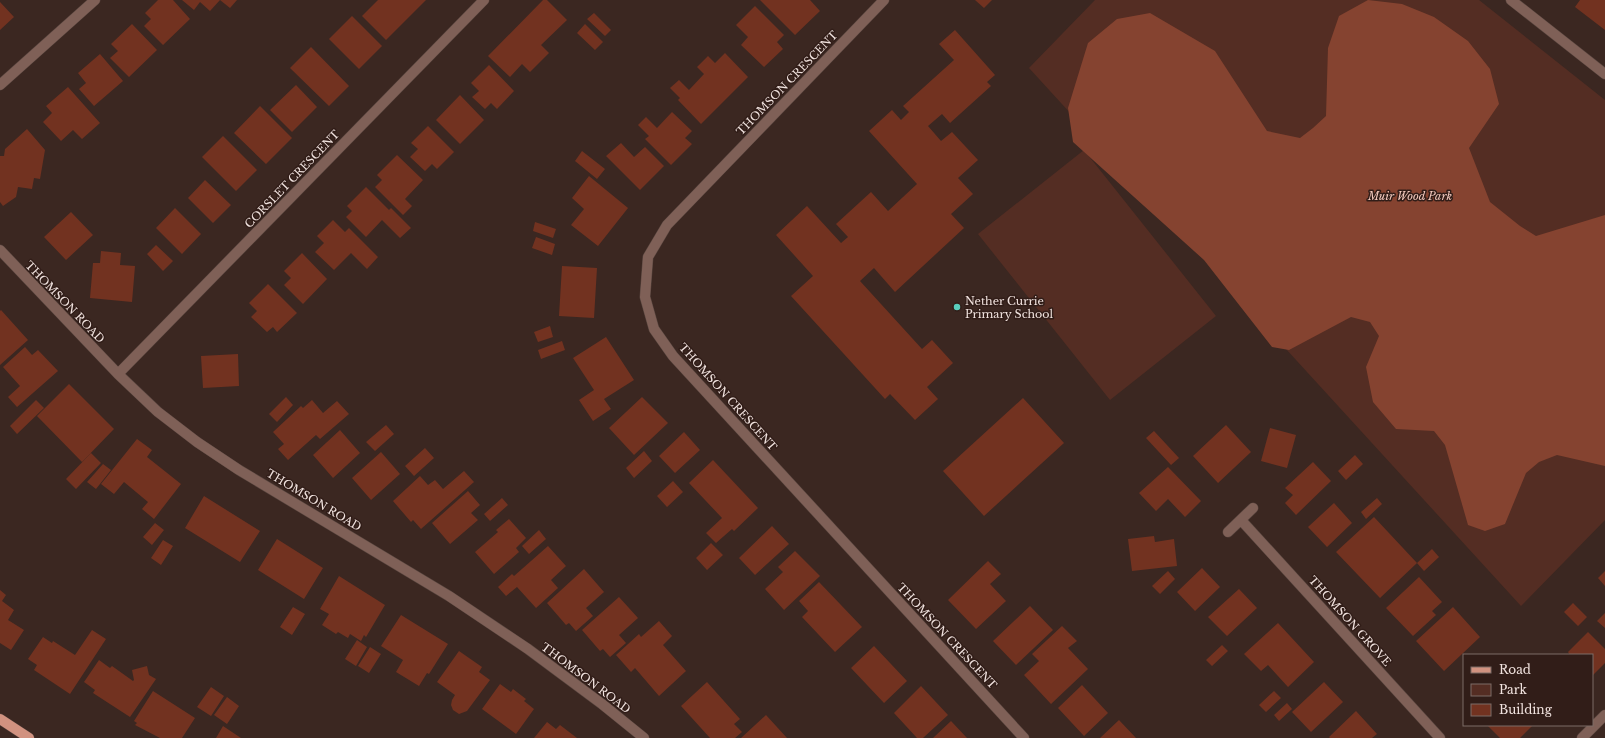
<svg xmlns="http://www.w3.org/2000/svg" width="1605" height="738" viewBox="0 0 1605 738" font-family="'Libre Baskerville',serif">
<rect width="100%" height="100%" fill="#3b2721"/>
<path fill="#542d23" d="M1095,0H1479L1605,100V520L1521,606L1029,68Z
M1084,150L1216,316L1110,400L978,234Z"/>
<path fill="#854330" d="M1368,0L1402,4L1434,17L1468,41L1490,69L1499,104L1469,148L1490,202L1520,226L1536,236L1605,215V466L1557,455L1539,462L1526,473L1505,524L1485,531L1468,525L1445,445L1434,431L1396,429L1373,402L1366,367L1379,336L1370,322L1351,317L1289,350L1272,347L1204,260L1073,142L1068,108L1088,43L1117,19L1150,13L1215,51L1267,131L1300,138L1313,128L1326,116L1328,48L1339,16Z"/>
<path fill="#723220" d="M158,0H173L190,19L163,45L144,26L151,19L145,13Z
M182,0H220L210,11L200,2L194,10Z
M220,0H237L230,8Z
M378,0H426L386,40L362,16Z
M543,0H547L567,20L541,45L549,53L530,72L522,64L510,77L488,56Z
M760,0H810L820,11L795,35Z
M975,0H992L984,8Z
M1580,0H1605V30L1575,7Z
M0,2L14,17L0,30Z
M755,6L784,35L777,42L783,49L764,67L741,45L748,37L736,25Z
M594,13L611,30L605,36L587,19Z
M352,16L382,46L359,69L329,39Z
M132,24L157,50L129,77L110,58L118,51L111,44Z
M585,24L603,42L595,50L577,33Z
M955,30L995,75L987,82L991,86L950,123L942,114L928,126L941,141L952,132L978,160L958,178L973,194L951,214L964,228L895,292L874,268L860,281L922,349L932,340L953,363L927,387L938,399L915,420L890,394L885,399L791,296L813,276L776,235L807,206L841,243L848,237L836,224L871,192L888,211L917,184L869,131L892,110L901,120L909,112L903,106L954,60L939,44Z
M311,47L349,86L329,106L290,68Z
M725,53L748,77L701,124L678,100L680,98L670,88L679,80L689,90L704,74L697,67L708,56L715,63Z
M100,54L123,81L94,106L79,89L86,83L78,73Z
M489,65L514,91L497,109L491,103L485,109L472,97L479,91L471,83Z
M296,85L317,107L292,132L270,110Z
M68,87L100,123L82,139L73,130L61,141L43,122L52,113L46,106Z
M460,95L484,120L460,144L436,120Z
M260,106L292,138L266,164L234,133Z
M672,112L692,131L685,138L692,144L671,165L645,139L649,136L638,125L646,117L657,128Z
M428,126L454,152L437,169L432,164L425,171L410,157L418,149L411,143Z
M27,129L45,150L40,179L34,178L32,189L18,187L16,197L3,206L0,202V156H4L5,149Z
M223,136L257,170L236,191L202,157Z
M621,143L634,157L645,147L664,166L640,190L606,156Z
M582,151L605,169L597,179L575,161Z
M397,155L423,180L405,199L412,206L403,215L375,187L382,180L377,175Z
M589,176L628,208L598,246L571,225L584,209L572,198Z
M205,180L231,205L213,223L188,198Z
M366,187L389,210L391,208L411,228L400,238L382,220L366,237L346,217L352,211L347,206Z
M175,208L201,234L182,254L156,228Z
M71,212L93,235L66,260L44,237Z
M333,220L345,232L349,228L378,257L367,269L351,253L334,270L315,252L324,243L317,236Z
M535,222L556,229L553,238L533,231Z
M536,237L555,244L552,255L532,248Z
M156,245L173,261L163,271L147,254Z
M101,251L121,253L120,265L135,266L132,302L90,298L93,263H100Z
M302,253L327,279L303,304L284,285L291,278L284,271Z
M562,266L597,268L594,318L559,316Z
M268,284L297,313L277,332L273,327L267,332L251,317L257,311L249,303Z
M1,310L28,340L0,365V311Z
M550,326L553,337L538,342L534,332Z
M606,337L634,380L604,399L611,409L593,421L579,400L594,390L573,358Z
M562,341L565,350L541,359L538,350Z
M25,347L32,355L38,350L58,371L17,407L8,397L20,386L3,367Z
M238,354L239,386L203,388L201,356Z
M69,384L114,429L82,462L37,416Z
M286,397L293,405L277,422L269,414Z
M642,397L668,423L634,455L609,428Z
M1023,398L1064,443L984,516L943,471Z
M36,400L44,408L17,434L10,426Z
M312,400L323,413L337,401L349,414L320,439L316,435L288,460L278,449L284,444L273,432L301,406L303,408Z
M386,425L394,434L375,451L366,442Z
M1226,425L1251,452L1218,483L1193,456Z
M1270,428L1296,435L1287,468L1261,461Z
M340,430L360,453L333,478L313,455Z
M1154,431L1179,458L1171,465L1146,438Z
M684,432L700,450L675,473L659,456Z
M137,439L152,450L147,457L181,484L154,519L142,509L148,502L124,482L114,494L101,484Z
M425,448L434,458L414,476L405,466Z
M644,451L652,461L634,478L626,468Z
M381,452L400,474L371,500L352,478Z
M91,453L101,463L76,489L66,479Z
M1355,455L1363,464L1346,480L1338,471Z
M713,460L758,508L734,531L732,529L716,543L706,533L722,518L689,483Z
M1313,462L1331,481L1296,515L1285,503L1293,495L1285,488Z
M103,464L111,470L96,489L87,482Z
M1168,467L1201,501L1185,517L1168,499L1156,511L1139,493Z
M464,471L474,482L421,529L413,520L411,522L393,501L420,476L428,485L435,480L443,489Z
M673,481L683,492L667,507L657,496Z
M468,491L480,505L471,513L478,520L450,544L432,523Z
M204,496L260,531L240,562L185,528Z
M502,498L508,505L490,521L484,514Z
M1377,498L1382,504L1366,519L1361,512Z
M1334,503L1352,523L1327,547L1308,527Z
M1374,517L1417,563L1380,598L1336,552Z
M509,519L526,538L516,548L519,552L494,574L475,552L498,532L496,530Z
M155,523L164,530L152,545L143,537Z
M772,526L789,544L755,575L739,558Z
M539,530L546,539L529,554L522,546Z
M1154,536L1155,542L1174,539L1177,566L1132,571L1128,539Z
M277,539L323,568L304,599L258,570Z
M163,540L173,546L161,565L151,558Z
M711,543L723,555L707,570L696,558Z
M548,546L566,566L551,580L558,588L536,608L517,587L506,596L498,587L512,574L514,576Z
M1432,549L1439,557L1424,571L1417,563Z
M795,551L820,576L784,610L765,589L783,572L778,567Z
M988,561L1001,574L990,584L1006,601L976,629L948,600Z
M1202,568L1220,587L1195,611L1177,592Z
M584,569L604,592L586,608L593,616L576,631L569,623L566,625L547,603Z
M1168,571L1175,579L1160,594L1152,586Z
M1605,571V586L1598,578Z
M339,576L385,605L366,637L364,635L361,641L350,634L348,638L338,632L336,634L322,625L329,614L320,609Z
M1419,577L1442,602L1432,611L1436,615L1413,636L1386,608Z
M819,582L862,627L835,652L802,617L808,611L799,601Z
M1239,589L1257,608L1227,636L1208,617Z
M0,590L6,595L2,601L14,610L8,620L24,630L11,650L0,643Z
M619,597L638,618L619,635L626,643L610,657L603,649L600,651L582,630Z
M1573,603L1587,617L1578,626L1564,612Z
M1030,606L1053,630L1016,665L993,641Z
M293,607L305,614L292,635L280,627Z
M1453,607L1480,637L1444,671L1416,641Z
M1605,613V628L1597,621Z
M401,615L448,644L429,674L427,673L419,686L396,672L403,660L381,646Z
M659,621L672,636L663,645L686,671L659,696L635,668L631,672L616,655L639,634L641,637Z
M1278,623L1314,662L1288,687L1268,665L1261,671L1244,654Z
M1062,626L1077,641L1068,648L1088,669L1051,704L1024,675L1039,661L1032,654Z
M92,630L106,639L70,694L34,670L37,665L28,659L43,637L52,643L53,641L75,655Z
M1588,632L1605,649V663L1592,676V655H1570L1568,652Z
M357,640L367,647L356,666L345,659Z
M1222,645L1228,651L1212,666L1206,660Z
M874,646L907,681L884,703L851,668Z
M370,647L381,654L369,673L358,666Z
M459,651L482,667L479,672L490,680L467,711L459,714L453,710L451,705L452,700L455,695L437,682Z
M99,660L110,668L112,666L133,681L134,680L132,670L147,666L149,675L156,679L130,717L93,693L95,690L84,682Z
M707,682L740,719L734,724L742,732L735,738H710L681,706Z
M1324,682L1343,702L1311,732L1292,712Z
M500,684L511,692L513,689L526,699L524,701L534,709L516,734L482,709Z
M1082,685L1108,713L1084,736L1058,708Z
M921,686L948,715L923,738H917L894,713Z
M211,687L224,696L211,716L197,707Z
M153,691L195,718L182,738H160L135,725L137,723L134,721Z
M1274,691L1281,698L1266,712L1259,705Z
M227,697L239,706L227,724L214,715Z
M1287,703L1292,709L1279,721L1274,715Z
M1356,711L1377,734L1372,738H1330L1329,737Z
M766,715L787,738H741Z
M1119,720L1136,738H1100Z
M951,721L967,738H933Z
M547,722L556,729L560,725L577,738H534Z
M1487,725H1533L1520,738H1500Z
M223,726L241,738H216Z"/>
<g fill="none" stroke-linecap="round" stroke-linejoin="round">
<g stroke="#58453f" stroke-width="11">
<path id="minor" d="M884,0L667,225L648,257L645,297L654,329L673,356L1024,738
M1511,0L1605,74
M0,85L95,0
M0,250L118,374L158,412L197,442L239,470L449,596L528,649L602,704L644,738
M118,374L484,0
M1241,520L1440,738
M1228,532L1253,508
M1582,738L1605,715"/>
</g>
<g stroke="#58453f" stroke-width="11">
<path id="major" d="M0,719L29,738"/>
</g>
<use href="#minor" stroke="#7f6057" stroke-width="10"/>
<use href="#major" stroke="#d19280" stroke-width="10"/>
</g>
<circle fill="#5acebd" stroke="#311d18" stroke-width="1.5" cx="957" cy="307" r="4"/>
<g text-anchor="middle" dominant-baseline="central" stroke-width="3" stroke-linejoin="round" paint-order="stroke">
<g font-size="11" fill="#f0e2de" stroke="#311d18">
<text transform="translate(787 83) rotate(-46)">THOMSON CRESCENT</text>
<text transform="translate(292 179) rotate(-46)">CORSLET CRESCENT</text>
<text transform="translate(65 302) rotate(46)">THOMSON ROAD</text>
<text transform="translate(728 397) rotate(48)">THOMSON CRESCENT</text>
<text transform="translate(314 500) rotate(31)">THOMSON ROAD</text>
<text transform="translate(1350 621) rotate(48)">THOMSON GROVE</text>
<text transform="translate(947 636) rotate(47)">THOMSON CRESCENT</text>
<text transform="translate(586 678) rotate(37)">THOMSON ROAD</text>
</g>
<g font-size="11" font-style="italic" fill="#f4cabe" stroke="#311d18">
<text x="1410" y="196">Muir Wood Park</text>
</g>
<g font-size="11" fill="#f0e2de" stroke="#311d18" text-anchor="start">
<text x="965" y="301">Nether Currie<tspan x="965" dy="13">Primary School</tspan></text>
</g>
</g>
<rect x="1463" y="654" width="130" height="72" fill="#311d18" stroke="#7d6c67"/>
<rect x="1471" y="667" width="20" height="6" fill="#d19280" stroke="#7d6c67"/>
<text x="1499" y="674" font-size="12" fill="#f0e2de">Road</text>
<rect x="1471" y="684" width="20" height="12" fill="#542d23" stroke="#7d6c67"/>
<text x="1499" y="694" font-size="12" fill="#f0e2de">Park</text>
<rect x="1471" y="704" width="20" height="12" fill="#723220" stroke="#7d6c67"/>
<text x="1499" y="714" font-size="12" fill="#f0e2de">Building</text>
</svg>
